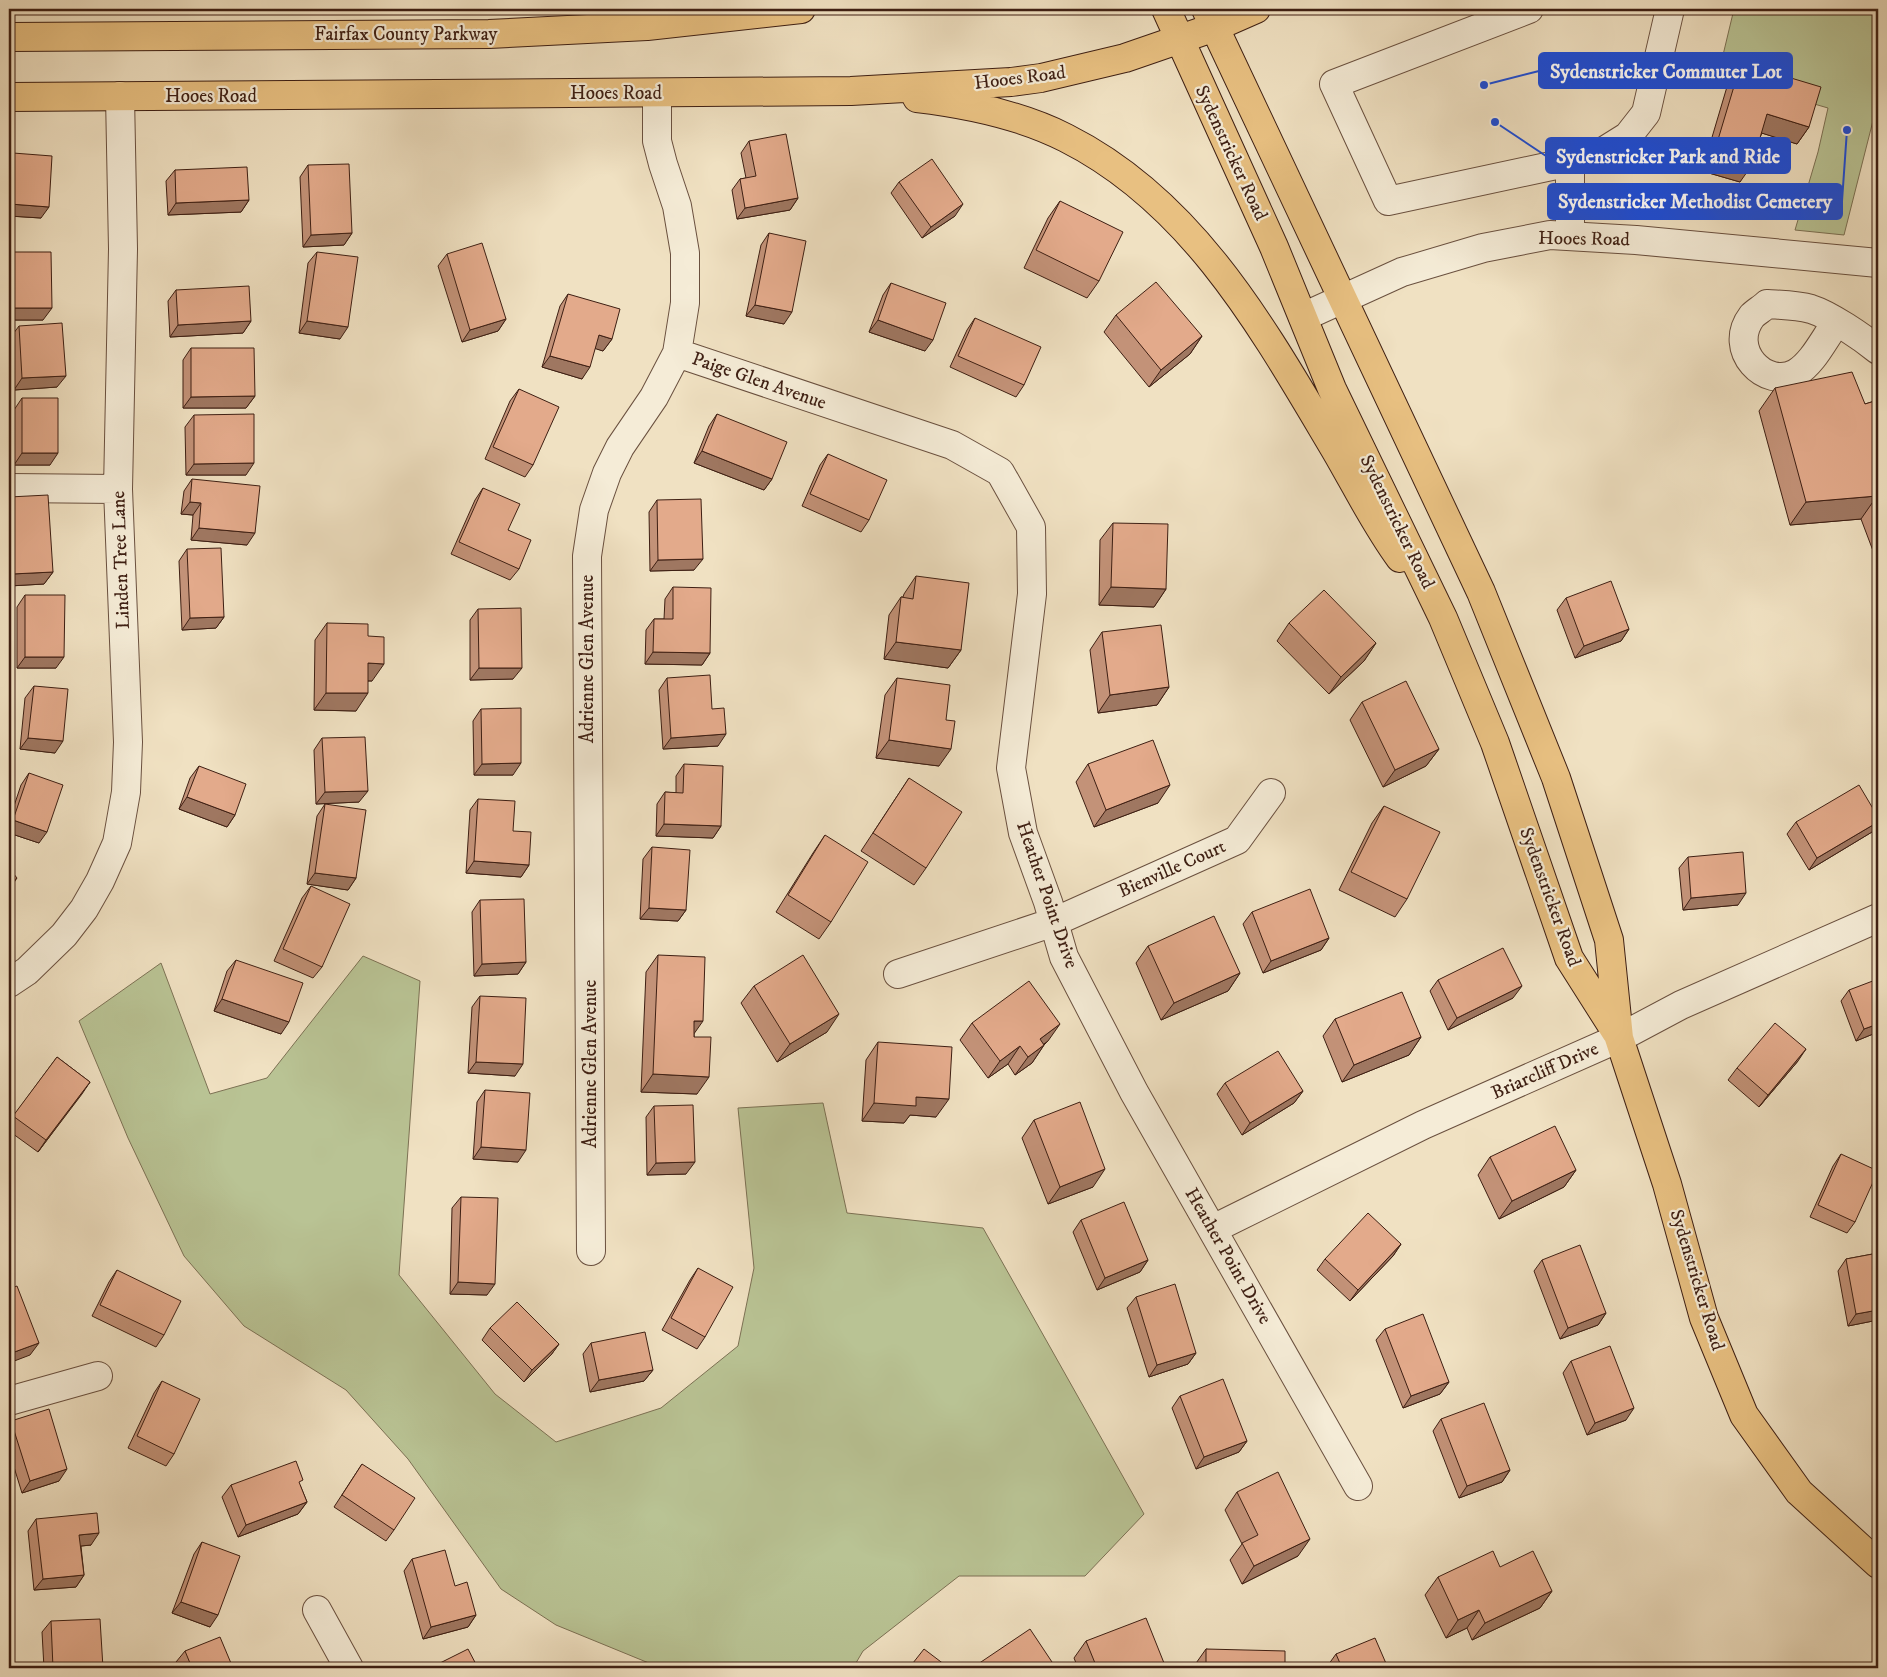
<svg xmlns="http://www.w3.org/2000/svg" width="1887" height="1677" viewBox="0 0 1887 1677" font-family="'IM FELL DW Pica',serif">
<rect width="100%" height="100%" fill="#f0e1c2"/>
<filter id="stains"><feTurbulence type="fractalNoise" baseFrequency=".004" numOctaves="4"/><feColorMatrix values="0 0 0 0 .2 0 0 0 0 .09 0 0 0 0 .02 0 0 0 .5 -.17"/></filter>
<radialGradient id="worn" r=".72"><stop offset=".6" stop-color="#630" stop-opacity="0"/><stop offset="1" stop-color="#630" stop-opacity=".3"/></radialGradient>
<path fill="#b9c394" stroke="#7c7154" d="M1734,9H1878V101L1844,235L1795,230L1818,152L1828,108L1718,76Z
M363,956L420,981L399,1275L495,1394L556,1442L661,1408L738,1346L754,1268L738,1108L823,1103L847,1213L983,1228L1144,1514L1085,1576H959L863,1651L853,1668H661L556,1625L501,1589L408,1459L346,1390L244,1326L184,1256L128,1138L79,1021L161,963L210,1094L267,1078Z"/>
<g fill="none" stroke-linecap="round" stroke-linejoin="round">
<g stroke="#6a503f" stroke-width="30">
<path id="minor" d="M1529,9L1334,84L1388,201L1570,162L1604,151L1628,136L1646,113L1670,9
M1570,235V162
M1303,317L1402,272L1483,248L1550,235L1636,240L1878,263
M1836,323C1824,339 1813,363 1796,373C1766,390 1726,350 1752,316C1756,312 1763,308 1767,304C1782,305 1797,305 1811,309C1830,315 1862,337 1878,350
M677,353L952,445L1000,472L1031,527L1032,594L1011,768L1023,833L1048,902L1064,957L1134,1092L1358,1486
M9,488L118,489
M898,974L1054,922L1237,840L1271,793
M9,983L27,971L64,935L84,909L100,881L117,843L126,792L128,742L118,489L123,249L120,96
M1213,1229L1423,1125L1619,1038L1681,1005L1878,918
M591,1251L587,556L594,510L607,473L620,447L654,397L677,353L685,303V253L677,206L663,164L657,141V93
M9,1401L98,1376
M317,1610L349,1668"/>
</g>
<g stroke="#3e1f13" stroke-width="30">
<path id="major" d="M1166,9L1274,247L1332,389L1443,618L1495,743L1569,958L1616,1032
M1206,9L1481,592L1556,778L1609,940L1619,1038L1667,1184L1704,1318L1744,1415L1799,1492L1878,1564
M9,97L851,91L1011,82L1041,78L1125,58L1215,27
M917,98C968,104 1021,115 1066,138C1195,203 1265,332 1336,451C1357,487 1375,524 1400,558"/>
</g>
<g stroke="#3e1f13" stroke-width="30">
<path id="highway" d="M1215,27L1256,9
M9,37L489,34L647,26L801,9"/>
</g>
<use href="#minor" stroke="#f5ecd7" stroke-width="28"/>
<use href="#major" stroke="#e8c081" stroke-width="28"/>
<use href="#highway" stroke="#e8c081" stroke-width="28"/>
</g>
<path fill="#c39278" stroke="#3e1f13" d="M1741,63L1809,127L1797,144L1762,133L1740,182L1702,171L1729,80Z
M749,141L798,198L790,210L737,219L732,190L740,179L746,178L741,153Z
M13,153L41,218L9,216V159Z
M308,165L352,233L344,245L303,247L300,177Z
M175,170L249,200L241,212L168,215L166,181Z
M899,182L955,216L922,238L891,193Z
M1060,201L1099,281L1087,298L1024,268L1048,218Z
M1878,201V212L1874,210Z
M769,233L784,324L746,316L761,245Z
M13,252L43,320H9V257Z
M317,252L340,339L299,333L308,263Z
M447,254L506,319L498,331L462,342L438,266Z
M891,283L925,351L869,332L883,295Z
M176,290L251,321L243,333L170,337L168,301Z
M568,294L612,339L603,351L595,348L582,379L542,367L560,306Z
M1116,315L1202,336L1190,354L1149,387L1104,332Z
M975,318L1024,385L1016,397L950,367L967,330Z
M19,326L57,387L14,390L10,338Z
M191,348L255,396L246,408H183V360Z
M1775,388L1865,404L1878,400V564L1861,519L1790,525L1759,411Z
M519,389L533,465L525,477L485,459L510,401Z
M22,398L50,465H14V410Z
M717,414L772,479L764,490L694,463L709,426Z
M194,415L246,475H186L185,427Z
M828,454L869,520L861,532L802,506L820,465Z
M192,479L247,545L191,540L193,515L181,514L184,491Z
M483,488L508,530L519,569L510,580L451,554L475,500Z
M9,497L53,572L44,584L9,586Z
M657,500L694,570L650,571L649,512Z
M1113,523L1166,589L1154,607L1099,605L1100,540Z
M187,549L224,617L216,628L182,630L179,561Z
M916,576L961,650L948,668L884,659L889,615L901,597H903L904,594Z
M673,587L710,653L702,665L645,664L646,630L654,619H664L665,599Z
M25,595L56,668H17V607Z
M1566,598L1629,629L1621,641L1575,658L1557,610Z
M478,609L513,679L470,680V620Z
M327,623L368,636L372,681H368L356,711L314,710L315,640Z
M1289,623L1376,643L1364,661L1329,694L1277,641Z
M1102,632L1169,687L1157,705L1098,713L1090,650Z
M667,678L712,709L718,746L663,749L659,690Z
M897,678L939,766L876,758L885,695Z
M34,686L55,753L20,749L25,698Z
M1362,702L1439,749L1426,766L1383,787L1350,720Z
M481,709L513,775H474L473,721Z
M322,738L359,802L316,804L314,750Z
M684,764L721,826L713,838L656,836L657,804L665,792L676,793V776Z
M1088,764L1158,803L1094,827L1076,782Z
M199,766L235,815L227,827L179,809L190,778Z
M29,773L39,843L9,833V821L21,785Z
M909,778L926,868L914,885L861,851Z
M478,799L513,831L529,865L521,877L466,873L470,810Z
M325,804L356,878L348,890L307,884L317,816Z
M1384,806L1407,899L1395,917L1339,890L1372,823Z
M1878,817V824L1872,832L1809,870L1787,834L1796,822Z
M825,835L831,922L819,939L776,912L813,853Z
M652,847L686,910L678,921L640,919L643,859Z
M1688,857L1738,905L1683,910L1679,868Z
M311,886L322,967L313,978L274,961L302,898Z
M480,900L526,962L518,974L474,976L472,912Z
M1252,912L1329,938L1321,950L1263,973L1243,924Z
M1148,946L1240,973L1228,991L1161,1020L1136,963Z
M658,955L694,1034L697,1094L641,1092L646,972Z
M236,960L281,1034L214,1011L227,971Z
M1438,980L1513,998L1448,1030L1430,991Z
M754,986L827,1032L777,1062L741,1003Z
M1849,990L1878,1032L1856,1041L1841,1001Z
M480,996L515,1076L468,1073L472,1007Z
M1335,1019L1421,1037L1409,1055L1342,1082L1323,1036Z
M972,1023L1048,1041L1044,1045L1032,1063L1015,1075L1008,1064L988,1078L960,1040Z
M878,1042L936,1117L910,1115L904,1123L862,1121L866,1060Z
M57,1057L90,1082L38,1152L9,1131V1122Z
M1798,1061L1759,1107L1728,1080L1737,1068Z
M1225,1083L1303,1091L1294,1103L1242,1135L1217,1094Z
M485,1090L518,1162L473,1159L477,1102Z
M654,1106L686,1174L647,1175L646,1117Z
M1034,1120L1093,1187L1048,1204L1022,1138Z
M1841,1154L1855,1222L1847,1233L1810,1217L1833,1166Z
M1490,1157L1576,1170L1564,1187L1499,1219L1478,1175Z
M461,1197L487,1295L450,1294L452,1208Z
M1081,1220L1148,1260L1140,1272L1097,1290L1073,1232Z
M1401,1244L1393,1256L1350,1301L1317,1270L1325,1259Z
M1878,1253V1320L1848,1326L1838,1271L1846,1259Z
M1542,1260L1606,1313L1598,1325L1560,1339L1534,1271Z
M698,1268L705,1337L697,1349L662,1330L690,1280Z
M117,1270L164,1335L156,1347L92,1316L109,1282Z
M1136,1297L1196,1353L1188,1364L1149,1377L1127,1308Z
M490,1328L559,1344L551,1355L524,1382L482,1340Z
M1385,1329L1449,1382L1440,1394L1403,1408L1376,1340Z
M591,1343L653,1370L644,1381L590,1392L583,1354Z
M1571,1361L1626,1420L1587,1435L1563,1373Z
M1878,1368V1375L1875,1373Z
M162,1381L174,1454L166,1466L128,1448L154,1393Z
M1878,1387V1398L1874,1394Z
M1180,1396L1247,1441L1239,1452L1196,1469L1172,1408Z
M1441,1419L1510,1470L1502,1482L1459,1498L1433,1431Z
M11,1421L59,1481L22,1493L9,1451V1424Z
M362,1464L394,1530L386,1541L334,1507Z
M231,1485H300L307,1502L298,1514L238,1537L222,1497Z
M1237,1492L1298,1556L1242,1584L1230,1560L1242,1544L1225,1510Z
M36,1519L91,1545L81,1546L84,1575L76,1587L34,1590L28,1531Z
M202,1542L210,1627L172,1613L194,1554Z
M412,1559L476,1615L468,1627L423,1639L404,1571Z
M1438,1577L1552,1591L1540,1608L1472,1640L1467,1628L1446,1638L1425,1595Z
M51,1621L103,1668H44L42,1632Z
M1086,1641L1166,1668H1078L1074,1658Z
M1206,1649L1285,1668H1194V1666Z
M185,1651L233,1668H179L176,1662Z
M1336,1654L1388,1668H1326Z
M438,1664L478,1668H434Z
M978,1664L1056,1668H975Z"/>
<path fill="#9f7761" stroke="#3e1f13" d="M1767,114L1809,127L1797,144L1755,131Z
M1714,153L1752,165L1740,182L1702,171Z
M798,198L790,210L737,219L745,208Z
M249,200L241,212L168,215L176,203Z
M10,204L49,207L41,218L9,216V205Z
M963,204L955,216L922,238L931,227Z
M352,233L344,245L303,247L311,235Z
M755,305L792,312L784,324L746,316Z
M13,308H52L43,320H9V315Z
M506,319L498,331L462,342L470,330Z
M878,320L933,340L925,351L869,332Z
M251,321L243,333L170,337L178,325Z
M307,321L348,327L340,339L299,333Z
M599,335L612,339L603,351L590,347Z
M1202,336L1190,354L1149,387L1161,370Z
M550,356L590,367L582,379L542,367Z
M66,376L57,387L14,390L22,378Z
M255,396L246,408H183L191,397Z
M702,451L772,479L764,490L694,463Z
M22,453H58L50,465H14Z
M254,463L246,475H186L194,464Z
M1877,496L1861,519L1790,525L1806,502Z
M190,502L201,503L193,515L181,514Z
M199,528L255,533L247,545L191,540Z
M703,559L694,570L650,571L658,560Z
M53,572L44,584L9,586V579L12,574Z
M1111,587L1166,589L1154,607L1099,605Z
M224,617L216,628L182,630L190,618Z
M1629,629L1621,641L1575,658L1584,646Z
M896,642L961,650L948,668L884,659Z
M1376,643L1364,661L1329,694L1341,677Z
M653,652L710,653L702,665L645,664Z
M25,657H64L56,668H17Z
M368,663L384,664L372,681L356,680Z
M479,668H522L513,679L470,680Z
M1169,687L1157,705L1098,713L1110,695Z
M326,693H368L356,711L314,710Z
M726,734L718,746L663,749L671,738Z
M28,738L63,741L55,753L20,749Z
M889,740L951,749L939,766L876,758Z
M1439,749L1426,766L1383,787L1395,770Z
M521,763L513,775H474L482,764Z
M1170,785L1158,803L1094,827L1106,810Z
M368,791L359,802L316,804L325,792Z
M187,797L235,815L227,827L179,809Z
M13,820L47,832L39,843L9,833V827Z
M1878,822V824L1872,832L1809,870L1817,858Z
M664,824L721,826L713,838L656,836Z
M474,861L529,865L521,877L466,873Z
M315,873L356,878L348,890L307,884Z
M17,878L9,890V885Z
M1746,893L1738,905L1683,910L1691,898Z
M649,908L686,910L678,921L640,919Z
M1329,938L1321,950L1263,973L1271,961Z
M526,962L518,974L474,976L482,964Z
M1240,973L1228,991L1161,1020L1174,1003Z
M1522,986L1513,998L1448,1030L1457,1018Z
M222,999L289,1022L281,1034L214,1011Z
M839,1014L827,1032L777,1062L790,1044Z
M694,1021H703L691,1038Z
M1060,1024L1048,1041L1027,1056L1040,1039Z
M1878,1024V1032L1856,1041L1864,1029Z
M1421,1037L1409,1055L1342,1082L1354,1065Z
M1044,1045L1032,1063L1015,1075L1028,1057Z
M1020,1046L1008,1064L988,1078L1000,1061Z
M1806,1049L1798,1061L1759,1107L1768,1095Z
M476,1062L523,1064L515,1076L468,1073Z
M653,1074L709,1077L697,1094L641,1092Z
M90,1082L82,1094L38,1152L46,1140Z
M1303,1091L1294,1103L1242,1135L1250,1123Z
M916,1097L949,1099L936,1117L910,1115L904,1123L862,1121L874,1103Z
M481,1147L526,1150L518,1162L473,1159Z
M695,1162L686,1174L647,1175L656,1163Z
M1105,1169L1093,1187L1048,1204L1060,1187Z
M1576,1170L1564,1187L1499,1219L1512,1201Z
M1401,1244L1393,1256L1350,1301L1358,1290Z
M1148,1260L1140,1272L1097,1290L1105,1278Z
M458,1282L495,1284L487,1295L450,1294Z
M1878,1310V1320L1848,1326L1856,1314Z
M1606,1313L1598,1325L1560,1339L1568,1328Z
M39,1343L30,1355L9,1363V1354Z
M559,1344L551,1355L524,1382L532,1370Z
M1196,1353L1188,1364L1149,1377L1157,1365Z
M653,1370L644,1381L590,1392L599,1380Z
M1449,1382L1440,1394L1403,1408L1411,1396Z
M1634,1408L1626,1420L1587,1435L1595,1423Z
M1247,1441L1239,1452L1196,1469L1204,1457Z
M67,1469L59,1481L22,1493L30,1481Z
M1510,1470L1502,1482L1459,1498L1467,1486Z
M307,1502L298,1514L238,1537L246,1525Z
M99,1533L91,1545L71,1547L79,1535Z
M1310,1539L1298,1556L1242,1584L1254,1566Z
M84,1575L76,1587L34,1590L43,1579Z
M1552,1591L1540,1608L1472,1640L1485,1623Z
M181,1602L218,1615L210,1627L172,1613Z
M1479,1610L1467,1628L1446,1638L1458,1620Z
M476,1615L468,1627L423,1639L431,1627Z"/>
<path fill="#e3aa8b" stroke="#3e1f13" d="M1741,63L1821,87L1809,127L1767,114L1752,165L1714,153Z
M786,134L798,198L745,208L740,179L756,176L749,141Z
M13,153L52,156L49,207L10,204Z
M932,159L963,204L931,227L899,182Z
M349,164L352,233L311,235L308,165Z
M247,167L249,200L176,203L175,170Z
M1060,201L1123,232L1099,281L1036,250Z
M769,233L806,241L792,312L755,305Z
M482,243L506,319L470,330L447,254Z
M13,252H51L52,308H13Z
M317,252L358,257L348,327L307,321Z
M1156,282L1202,336L1161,370L1116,315Z
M891,283L946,303L933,340L878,320Z
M249,286L251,321L178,325L176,290Z
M568,294L620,309L612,339L599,335L590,367L550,356Z
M975,318L1041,347L1024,385L958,356Z
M62,323L66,376L22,378L19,326Z
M191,348H254L255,396L191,397Z
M1852,372L1865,404L1878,400V499L1877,496L1806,502L1775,388Z
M519,389L559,407L533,465L493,447Z
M22,398H58V453H22Z
M254,414V463L194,464V415Z
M717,414L787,442L772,479L702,451Z
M828,454L887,480L869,520L810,494Z
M192,479L260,486L255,533L199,528L201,503L190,502Z
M483,488L520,504L508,530L531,540L519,569L459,542Z
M48,495L53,572L12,574L9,497Z
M701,499L703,559L658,560L657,500Z
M1113,523L1168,524L1166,589L1111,587Z
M221,548L224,617L190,618L187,549Z
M916,576L969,583L961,650L896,642L901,597L913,599Z
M1611,581L1629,629L1584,646L1566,598Z
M673,587L711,588L710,653L653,652L654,619H673Z
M1324,590L1376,643L1341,677L1289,623Z
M25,595H65L64,657H25Z
M521,608L522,668H479L478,609Z
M327,623L368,624V636L384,637V664L368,663V693H326Z
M1161,625L1169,687L1110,695L1102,632Z
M710,675L712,709L724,708L726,734L671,738L667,678Z
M897,678L950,685L946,720L955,721L951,749L889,740Z
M1406,681L1439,749L1395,770L1362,702Z
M34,686L68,689L63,741L28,738Z
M521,708V763L482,764L481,709Z
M365,737L368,791L325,792L322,738Z
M1153,740L1170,785L1106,810L1088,764Z
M684,764L723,766L721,826L664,824L665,792L683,793Z
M199,766L246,784L235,815L187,797Z
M29,773L63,785L47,832L13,820Z
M909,778L962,812L926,868L873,833Z
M1859,785L1878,817V822L1817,858L1796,822Z
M478,799L515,801L513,831L531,832L529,865L474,861Z
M325,804L366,810L356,878L315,873Z
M1384,806L1440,832L1407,899L1351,872Z
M825,835L868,862L831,922L788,895Z
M652,847L690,850L686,910L649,908Z
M1743,852L1746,893L1691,898L1688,857Z
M9,868L17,878L9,885Z
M311,886L350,904L322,967L283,949Z
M1310,889L1329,938L1271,961L1252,912Z
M524,899L526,962L482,964L480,900Z
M1214,916L1240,973L1174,1003L1148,946Z
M1503,948L1522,986L1457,1018L1438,980Z
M658,955L705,957L703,1021H694V1037H711L709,1077L653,1074Z
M803,955L839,1014L790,1044L754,986Z
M236,960L303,983L289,1022L222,999Z
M1878,979V1024L1864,1029L1849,990Z
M1029,981L1060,1024L1040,1039L1044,1045L1028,1057L1020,1046L1000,1061L972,1023Z
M1402,992L1421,1037L1354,1065L1335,1019Z
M480,996L526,998L523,1064L476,1062Z
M1775,1023L1806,1049L1768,1095L1737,1068Z
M878,1042L952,1047L949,1099L916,1097V1106L874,1103Z
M1278,1051L1303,1091L1250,1123L1225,1083Z
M57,1057L90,1082L46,1140L13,1116Z
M485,1090L530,1093L526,1150L481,1147Z
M1080,1102L1105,1169L1060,1187L1034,1120Z
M693,1105L695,1162L656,1163L654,1106Z
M1555,1126L1576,1170L1512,1201L1490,1157Z
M1841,1154L1878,1171L1855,1222L1818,1205Z
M461,1197L498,1198L495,1284L458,1282Z
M1124,1202L1148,1260L1105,1278L1081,1220Z
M1368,1213L1401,1244L1358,1290L1325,1259Z
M1580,1245L1606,1313L1568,1328L1542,1260Z
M1878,1253V1310L1856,1314L1846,1259Z
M698,1268L733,1287L705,1337L671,1318Z
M117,1270L181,1301L164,1335L100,1305Z
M1175,1284L1196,1353L1157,1365L1136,1297Z
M17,1286L39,1343L9,1354V1289Z
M517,1302L559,1344L532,1370L490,1328Z
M1423,1314L1449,1382L1411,1396L1385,1329Z
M645,1332L653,1370L599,1380L591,1343Z
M1610,1346L1634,1408L1595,1423L1571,1361Z
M1223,1379L1247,1441L1204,1457L1180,1396Z
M162,1381L200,1399L174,1454L137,1436Z
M1484,1403L1510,1470L1467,1486L1441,1419Z
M49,1409L67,1469L30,1481L11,1421Z
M296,1461L303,1480L299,1482L307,1502L246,1525L231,1485Z
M362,1464L415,1498L394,1530L342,1495Z
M1278,1472L1310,1539L1254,1566L1242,1543L1258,1535L1237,1492Z
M97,1513L99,1533L79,1535L84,1575L43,1579L36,1519Z
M202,1542L240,1556L218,1615L181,1602Z
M445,1550L455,1586L467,1582L476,1615L431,1627L412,1559Z
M1493,1551L1500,1567L1533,1551L1552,1591L1485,1623L1479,1610L1458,1620L1438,1577Z
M1146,1618L1166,1668H1097L1086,1641Z
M100,1619L103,1668H53L51,1621Z
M1030,1629L1056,1668H981L978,1664Z
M220,1637L233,1668H192L185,1651Z
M1375,1638L1388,1668H1342L1336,1654Z
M468,1649L478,1668H440L438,1664Z
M924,1649L949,1668H909Z
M1206,1649L1285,1651V1668H1206Z"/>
<g text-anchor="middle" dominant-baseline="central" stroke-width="4.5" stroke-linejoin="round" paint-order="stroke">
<g font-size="19" fill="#3e1f13" stroke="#f5ecd7">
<text x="406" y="34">Fairfax County Parkway</text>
<text transform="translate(1020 78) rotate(-7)">Hooes Road</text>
<text x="616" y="93">Hooes Road</text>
<text x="211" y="96">Hooes Road</text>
<text transform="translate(1231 153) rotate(65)">Sydenstricker Road</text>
<text transform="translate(1584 239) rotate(1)">Hooes Road</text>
<text transform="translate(759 381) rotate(19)">Paige Glen Avenue</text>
<text transform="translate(1397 522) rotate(64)">Sydenstricker Road</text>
<text transform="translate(121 560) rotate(-92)">Linden Tree Lane</text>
<text transform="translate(587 659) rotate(-90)">Adrienne Glen Avenue</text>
<text transform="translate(1172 869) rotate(-24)">Bienville Court</text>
<text transform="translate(1047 895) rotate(71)">Heather Point Drive</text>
<text transform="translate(1550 897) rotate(70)">Sydenstricker Road</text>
<text transform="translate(590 1064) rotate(-90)">Adrienne Glen Avenue</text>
<text transform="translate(1545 1071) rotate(-24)">Briarcliff Drive</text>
<text transform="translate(1228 1256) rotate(60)">Heather Point Drive</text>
<text transform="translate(1697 1280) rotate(73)">Sydenstricker Road</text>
</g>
</g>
<path fill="none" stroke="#1d4ed8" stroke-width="2" d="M1484 85L1539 71M1495 122L1546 156M1847 130L1842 201"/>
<g fill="#1d4ed8" stroke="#f5ecd7" stroke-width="2">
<circle cx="1484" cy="85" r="5"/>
<circle cx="1495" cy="122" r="5"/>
<circle cx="1847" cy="130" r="5"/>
</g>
<g fill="#1d4ed8" stroke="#1d4ed8" stroke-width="2">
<rect x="1539" y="53" width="253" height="35" rx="5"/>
<rect x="1546" y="138" width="244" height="35" rx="5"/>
<rect x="1548" y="184" width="294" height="35" rx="5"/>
</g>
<g font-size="20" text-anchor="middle" font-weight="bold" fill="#fff">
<text x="1666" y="78">Sydenstricker Commuter Lot</text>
<text x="1668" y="163">Sydenstricker Park and Ride</text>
<text x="1695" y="208">Sydenstricker Methodist Cemetery</text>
</g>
<rect width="1887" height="1677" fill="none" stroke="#f0e1c2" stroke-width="30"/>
<rect x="10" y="10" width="1867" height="1657" fill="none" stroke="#3e1f13" stroke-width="2.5"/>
<rect x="15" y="15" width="1857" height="1647" fill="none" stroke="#3e1f13"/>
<rect width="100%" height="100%" filter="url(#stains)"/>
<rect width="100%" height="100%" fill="url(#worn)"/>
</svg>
